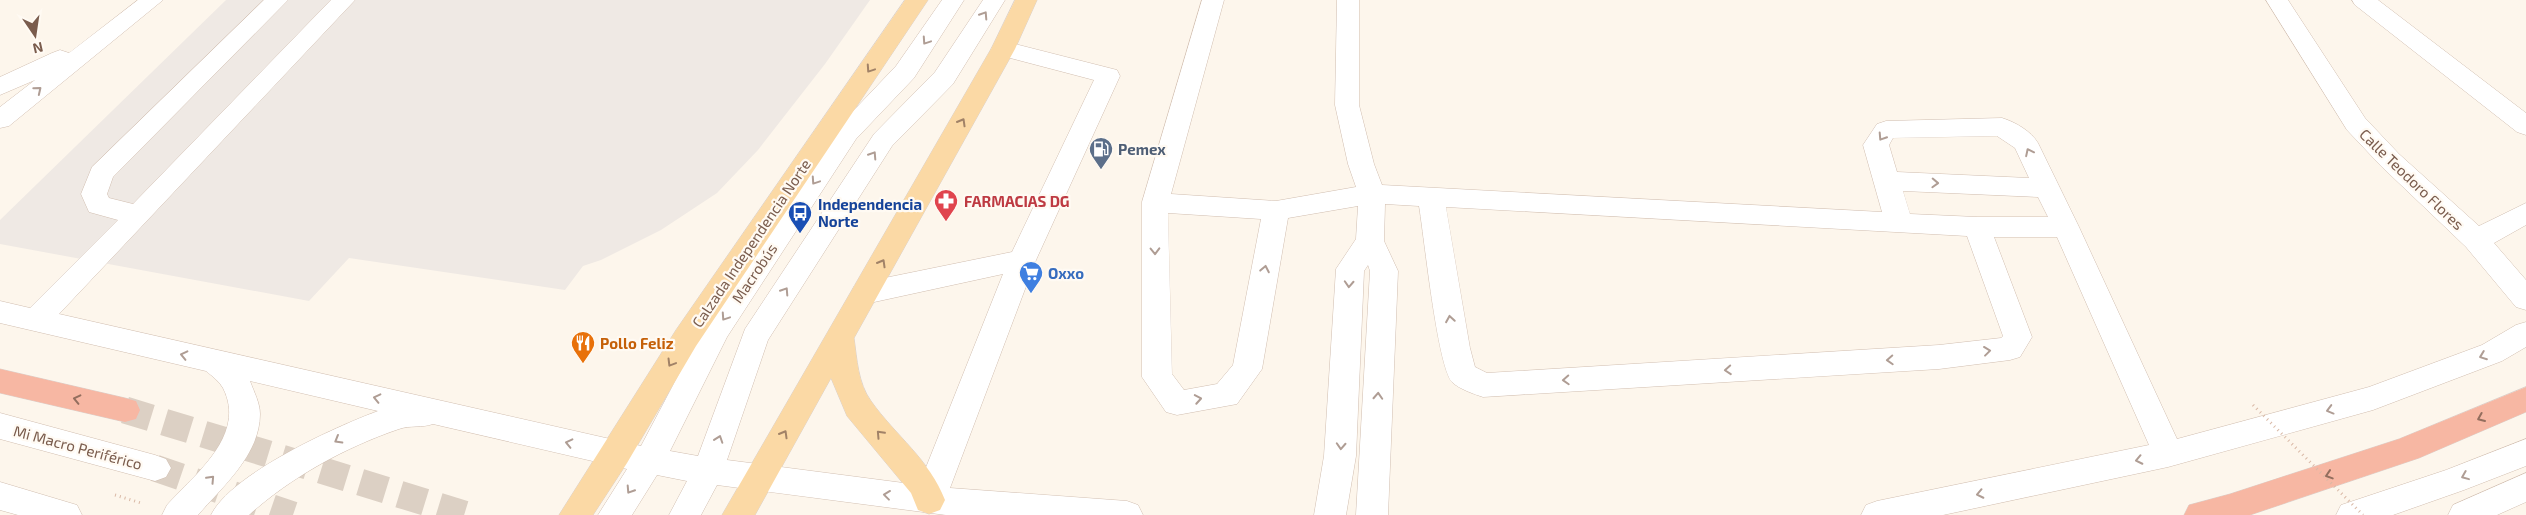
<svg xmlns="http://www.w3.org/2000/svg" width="2526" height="515" viewBox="0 0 2526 515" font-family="'Exo 2',sans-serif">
<rect width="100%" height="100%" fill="#fdf6ec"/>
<path fill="#efe9e4" d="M226,0H870L825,64L758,150L717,193L661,230L601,260L583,266L565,290L349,258L309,301L0,244V220Z"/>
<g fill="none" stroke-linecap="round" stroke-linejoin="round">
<path stroke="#dcd0c4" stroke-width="27" stroke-dasharray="27 14" stroke-linecap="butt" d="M155,468L293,515"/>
<path stroke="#dcd0c4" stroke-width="27" stroke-dasharray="27 14" stroke-linecap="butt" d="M125,410L467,515"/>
<g stroke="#d1beb0" stroke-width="1">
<path id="minor" d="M138,0H163L9,126L0,128V107L35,80L0,95V77L52,53L60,50L69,53Z
M264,0H288L113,177L107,194L109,198L133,204L331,0H355L59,314L641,446L706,323L838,127L896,66L942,0H964L914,78L856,139L727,337L670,451L698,456L745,329L874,134L935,72L983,0H1005L953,84L892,146L768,340L727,460L919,485L1003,274L865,304L855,301L851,293L855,285L865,282L1012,252L1094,80L995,54L991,49L995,44L1003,41L1117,70L1120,76L1036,260L950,488L1127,501L1138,505L1143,515H946L717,485L701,515H669L687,481L657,475L632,515H598L627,469L433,424C422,428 410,425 399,429C346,447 291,477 249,515H211C231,474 335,427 378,411L250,381C254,392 260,403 260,414C260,455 222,487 198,515H162L167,505C195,474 247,435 223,388C219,381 212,376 206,371L0,323V301L30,308L118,220L89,212L81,194L92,167Z
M1202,0H1224L1171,194L1276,201L1356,187L1348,164L1335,105L1337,0H1359V105L1374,164L1382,185L1882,212L1863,145L1877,124L1886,121L2002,118C2015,122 2031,131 2038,143L2079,227L2177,439L2369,387L2482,345L2516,325L2526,322V347L2502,361L2373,410L2168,467L1943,515H1861L1866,505L1877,501L2149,445L2057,237H1994L2032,337L2020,357L2010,360L1939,369L1483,397C1474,394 1459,389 1452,382C1437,365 1424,235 1419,206L1385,204L1384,241L1398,271L1388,515H1356L1370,271L1368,265L1364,271L1356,456L1346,515H1314L1324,456L1336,269L1356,239L1358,206L1288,218L1262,369L1237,404L1177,415L1166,412L1142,377V202ZM1997,136L2015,148L2029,178L1897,172L1889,145L1893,138ZM1903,191L2038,197L2048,217H1977L1910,214ZM1446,207L1967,236L2003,336L2001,338L1939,345L1487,373L1475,367L1470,348ZM1168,213L1261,219L1233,365L1217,384L1184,390L1172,374Z
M2266,0H2288L2365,118L2399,154L2479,226L2526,203V225L2494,243L2526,280V310L2516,307L2466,247L2381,166L2347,130Z
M2352,0H2378L2526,113V135L2517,132L2355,5Z
M0,413L155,455L166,459L171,468L166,477L155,481L0,439Z
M2526,439V466L2464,490L2393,515H2336L2341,505L2446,470Z
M2526,473V502L2497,515H2448L2453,505Z
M0,482L77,505L82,515H18L0,510Z"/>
</g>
<g stroke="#dad1cd" stroke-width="1">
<path id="major" d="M905,0H928L696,346L627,463L593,515H559L676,330Z
M1015,0H1037L1015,49L854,338C857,359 858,383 871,401C895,435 930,460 945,500L940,510L929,514L918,510L911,493L847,416L831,378L755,515H722L991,49Z"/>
</g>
<g stroke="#dad1cd" stroke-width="1">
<path id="highway" d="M0,369L125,398L136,401L140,410L136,419L125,422L0,393Z
M2526,387V412L2419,458L2250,515H2184L2189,505L2230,494L2399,439Z"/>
</g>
<path stroke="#d9b8a5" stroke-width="3" stroke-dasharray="1 4" stroke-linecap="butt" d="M115,495L141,503"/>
<use href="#minor" fill="#fff" fill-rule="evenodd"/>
<use href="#major" fill="#fbd9a5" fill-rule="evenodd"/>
<use href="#highway" fill="#f7b7a3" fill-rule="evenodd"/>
<path stroke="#d9b8a5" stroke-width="3" stroke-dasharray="1 4" stroke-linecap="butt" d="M2253,405L2363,515"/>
</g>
<defs><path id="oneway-chevron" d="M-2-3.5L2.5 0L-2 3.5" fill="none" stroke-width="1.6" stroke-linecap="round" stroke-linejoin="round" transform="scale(1.25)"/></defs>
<g stroke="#af9d94">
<use href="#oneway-chevron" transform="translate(984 15) rotate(-57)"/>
<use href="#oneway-chevron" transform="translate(926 41) rotate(124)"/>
<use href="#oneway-chevron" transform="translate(38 90) rotate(-39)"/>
<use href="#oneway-chevron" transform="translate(1882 137) rotate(123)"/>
<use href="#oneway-chevron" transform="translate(2029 152) rotate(-116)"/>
<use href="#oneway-chevron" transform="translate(873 155) rotate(-57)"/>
<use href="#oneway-chevron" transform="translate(815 181) rotate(124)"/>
<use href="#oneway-chevron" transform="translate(1935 183) rotate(2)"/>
<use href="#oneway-chevron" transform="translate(1155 251) rotate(89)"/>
<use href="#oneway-chevron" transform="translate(1265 269) rotate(-79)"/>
<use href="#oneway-chevron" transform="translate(1349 284) rotate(93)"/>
<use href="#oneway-chevron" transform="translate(785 291) rotate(-57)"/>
<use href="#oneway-chevron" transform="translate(725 317) rotate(124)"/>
<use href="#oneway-chevron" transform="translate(1450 319) rotate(-99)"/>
<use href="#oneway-chevron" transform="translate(1987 351) rotate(-7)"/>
<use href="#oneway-chevron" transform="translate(184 355) rotate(-167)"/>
<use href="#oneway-chevron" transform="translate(2483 356) rotate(159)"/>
<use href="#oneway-chevron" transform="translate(1890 360) rotate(177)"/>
<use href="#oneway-chevron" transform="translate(1728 370) rotate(176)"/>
<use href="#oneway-chevron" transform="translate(1566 380) rotate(177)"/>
<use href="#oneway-chevron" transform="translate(1378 396) rotate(-87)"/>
<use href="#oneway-chevron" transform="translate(377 398) rotate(-167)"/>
<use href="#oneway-chevron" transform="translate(1198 399) rotate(-10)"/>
<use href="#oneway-chevron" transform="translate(2330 410) rotate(165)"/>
<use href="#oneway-chevron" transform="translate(719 439) rotate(-71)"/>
<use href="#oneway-chevron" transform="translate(338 440) rotate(150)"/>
<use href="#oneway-chevron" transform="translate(569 443) rotate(-167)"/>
<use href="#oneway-chevron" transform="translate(1341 446) rotate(93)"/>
<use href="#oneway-chevron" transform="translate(2139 460) rotate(168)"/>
<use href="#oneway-chevron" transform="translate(2465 476) rotate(158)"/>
<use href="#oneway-chevron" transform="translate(211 479) rotate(-47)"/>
<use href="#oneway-chevron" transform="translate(630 490) rotate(123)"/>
<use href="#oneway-chevron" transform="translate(1980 494) rotate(168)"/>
<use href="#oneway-chevron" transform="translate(887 495) rotate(-173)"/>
</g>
<g stroke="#a18267">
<use href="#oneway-chevron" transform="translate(870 69) rotate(124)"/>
<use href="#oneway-chevron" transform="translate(962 122) rotate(-60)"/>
<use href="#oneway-chevron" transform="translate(882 263) rotate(-60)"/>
<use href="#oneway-chevron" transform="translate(671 363) rotate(121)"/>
<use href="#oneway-chevron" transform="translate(784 434) rotate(-60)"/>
<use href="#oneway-chevron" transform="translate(880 434) rotate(-133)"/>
</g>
<g stroke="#936e5e">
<use href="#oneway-chevron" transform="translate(77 399) rotate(-167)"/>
<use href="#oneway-chevron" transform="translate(2481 418) rotate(157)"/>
<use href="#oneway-chevron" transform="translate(2329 475) rotate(162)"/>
</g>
<defs>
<g id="fuel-pin" transform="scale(1.25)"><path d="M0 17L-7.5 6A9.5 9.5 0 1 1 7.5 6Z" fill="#5c6f8a" stroke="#fffaf3"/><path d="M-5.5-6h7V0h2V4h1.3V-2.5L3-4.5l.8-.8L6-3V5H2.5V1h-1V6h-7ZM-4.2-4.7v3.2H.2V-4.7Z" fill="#fff"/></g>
<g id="pharmacy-pin" transform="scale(1.25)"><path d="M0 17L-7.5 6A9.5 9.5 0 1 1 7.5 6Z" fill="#e0444e" stroke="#fffaf3"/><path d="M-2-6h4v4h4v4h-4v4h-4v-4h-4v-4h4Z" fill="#fff"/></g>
<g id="bus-pin" transform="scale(1.25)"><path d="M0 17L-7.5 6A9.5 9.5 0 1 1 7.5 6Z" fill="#1a4fb4" stroke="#fffaf3"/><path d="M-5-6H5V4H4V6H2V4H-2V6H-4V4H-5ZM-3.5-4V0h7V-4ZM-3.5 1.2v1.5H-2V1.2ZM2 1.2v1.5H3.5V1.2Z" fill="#fff"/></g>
<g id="supermarket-pin" transform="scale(1.25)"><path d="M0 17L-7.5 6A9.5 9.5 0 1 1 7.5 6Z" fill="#3f7fe0" stroke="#fffaf3"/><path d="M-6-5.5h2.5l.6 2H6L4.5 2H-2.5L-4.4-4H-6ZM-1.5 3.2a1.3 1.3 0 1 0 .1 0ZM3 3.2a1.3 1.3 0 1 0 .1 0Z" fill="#fff"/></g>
<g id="restaurant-pin" transform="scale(1.25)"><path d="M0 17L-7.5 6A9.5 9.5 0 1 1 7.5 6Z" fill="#e8710a" stroke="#fffaf3"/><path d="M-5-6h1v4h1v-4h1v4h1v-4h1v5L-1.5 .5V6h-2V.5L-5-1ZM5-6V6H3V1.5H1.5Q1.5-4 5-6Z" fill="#fff"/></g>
</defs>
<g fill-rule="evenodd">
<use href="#fuel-pin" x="1101" y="149"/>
<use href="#pharmacy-pin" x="946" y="201"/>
<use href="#bus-pin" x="800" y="213"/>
<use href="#supermarket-pin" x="1031" y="273"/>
<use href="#restaurant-pin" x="583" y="343"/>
</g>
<g text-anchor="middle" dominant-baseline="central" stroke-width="4.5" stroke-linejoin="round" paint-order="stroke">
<g font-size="15" font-weight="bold" fill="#4e5e75" stroke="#fffaf3" text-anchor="start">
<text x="1118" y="149">Pemex</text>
</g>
<g font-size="15" fill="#7a5c4d" stroke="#fffaf3">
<text transform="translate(2412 179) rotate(44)">Calle Teodoro Flores</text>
<text transform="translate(751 243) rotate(-56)">Calzada Independencia Norte</text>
<text transform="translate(754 273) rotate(-56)">Macrobús</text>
<text transform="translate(78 447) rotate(15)">Mi Macro Periférico</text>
</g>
<g font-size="15" font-weight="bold" fill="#be3a42" stroke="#fffaf3" text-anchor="start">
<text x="964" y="201">FARMACIAS DG</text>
</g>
<g font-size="15" font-weight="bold" fill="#164399" stroke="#fffaf3" text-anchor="start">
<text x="818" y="204">Independencia<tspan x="818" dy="17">Norte</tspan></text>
</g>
<g font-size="15" font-weight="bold" fill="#366cbe" stroke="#fffaf3" text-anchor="start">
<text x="1048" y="273">Oxxo</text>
</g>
<g font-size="15" font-weight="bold" fill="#c56008" stroke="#fffaf3" text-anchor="start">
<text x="600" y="343">Pollo Feliz</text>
</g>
</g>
<g transform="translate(35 35) rotate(167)" stroke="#fffaf3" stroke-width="4" paint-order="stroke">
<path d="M0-4L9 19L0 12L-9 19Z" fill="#7a5c4d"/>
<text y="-8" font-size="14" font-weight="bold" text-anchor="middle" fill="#7a5c4d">N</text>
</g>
</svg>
